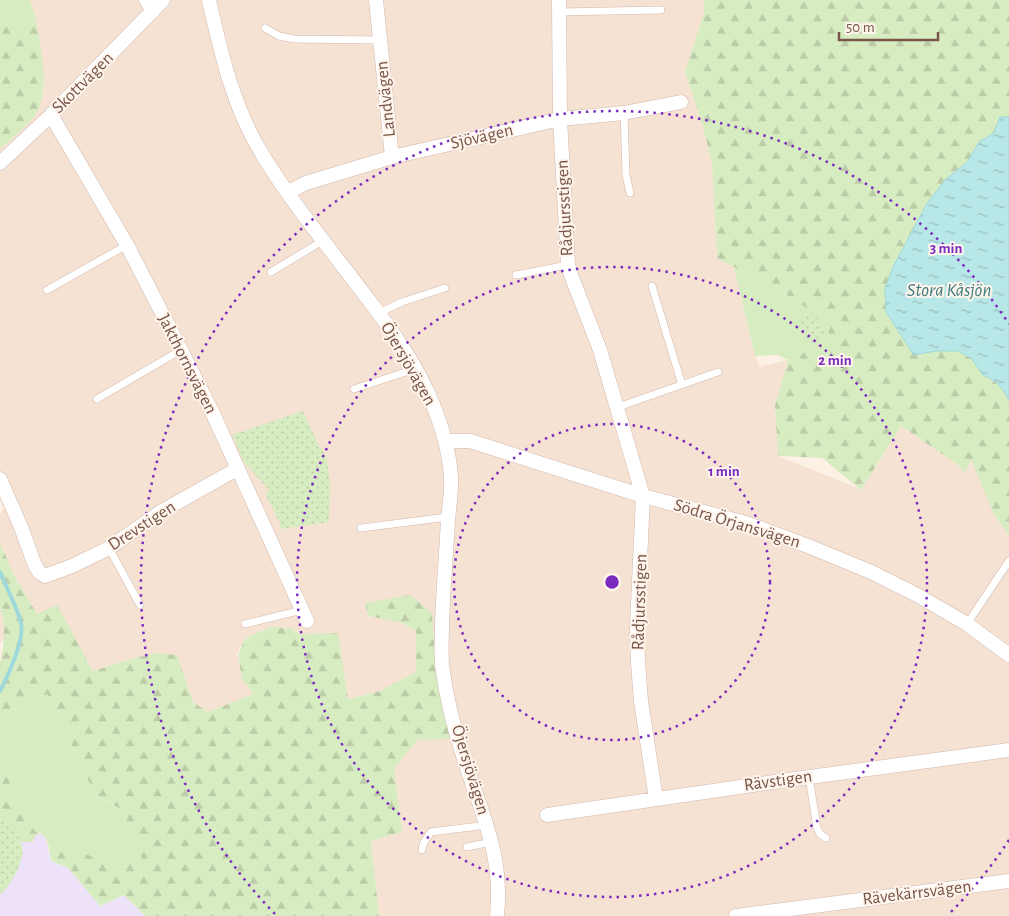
<svg xmlns="http://www.w3.org/2000/svg" width="1009" height="916" viewBox="0 0 1009 916" font-family="'Alegreya Sans',sans-serif">
<defs>
<pattern id="forest-firs" width="22" height="20" patternUnits="userSpaceOnUse" patternTransform="scale(1.25)"><rect width="22" height="20" fill="#d8ecc2"/><path d="M5 1l3.5 6h-7zM16 11l3.5 6h-7z" fill="#bdcca8"/></pattern>
<pattern id="park-dots" width="8" height="8" patternUnits="userSpaceOnUse" patternTransform="scale(1.25)"><rect width="8" height="8" fill="#d8ecc2"/><path d="M2 2h.1M6 6h.1" fill="none" stroke="#bdcca8" stroke-width="1.8" stroke-linecap="round"/></pattern>
<pattern id="water-ripples" width="26" height="14" patternUnits="userSpaceOnUse" patternTransform="scale(1.25)"><rect width="26" height="14" fill="#b8e7e8"/><path d="M2 4q2-2 4 0t4 0M15 11q2-2 4 0t4 0" fill="none" stroke="#9abebe"/></pattern>
</defs>
<rect width="100%" height="100%" fill="#fdf1e5"/>
<path fill="#f5e2d3" d="M30,0H704V13L685,71L703,127L712,163L717,257L734,267L759,367L788,360L775,406L778,456L861,489L879,462L901,426L971,458L1009,502V916H379L371,841L402,832L394,769L417,740L450,738L437,679L432,613L368,616L402,623L416,631V672L380,691L347,699L301,634L292,628L272,627L245,638L237,654L242,679L253,694L208,712L131,659L93,671L57,606L37,614L14,575L0,543V514L4,508L0,499V149L36,114L44,90L42,61L36,19Z
M0,607L4,624V639L0,643Z"/>
<path fill="#eee2fa" d="M0,819L35,836L39,834L45,836L51,861L68,868L100,906L124,895L145,916H0Z"/>
<path fill="#d8ecc2" d="M0,0H30L36,19L0,27Z
M734,267L768,282L805,307L815,312L826,319L830,340L788,360L777,355L755,356Z
M47,694L97,798L105,800L123,811L143,858L118,868L66,845L49,847L45,837L33,829L0,761V716Z"/>
<path fill="url(#forest-firs)" d="M704,0H1009V117H1000L994,133L979,142L968,161L945,180L926,205L893,267L885,288L886,312L914,354L936,351H958L971,358L983,375L996,382L1006,394L1009,402V535L994,515L971,459L965,473L957,464L901,426L861,490L822,458L778,456L775,406L788,360L830,340L826,320L815,312L805,307L768,282L734,267L717,258L712,163L703,127L685,71L704,13Z
M36,19C40,46 51,89 36,114C29,124 10,140 0,149V27Z
M0,543L14,575L37,614L57,605L93,671L131,659L156,653L177,655L193,702L208,712L253,694L242,679L238,655L245,638L272,627L291,628L300,634L338,633L348,699L380,691L416,672V631L402,623L368,616L365,603L410,595L432,613L437,679L450,739L417,740L394,769L402,832L371,841L379,916H145L124,895L100,906L68,868L51,861L49,847L66,845L118,868L142,858L123,811L106,800L97,798L47,694L0,716V663L3,648L4,624L0,607Z
M0,761L33,829L39,834L35,836L33,842H22L6,823L0,819Z"/>
<path fill="url(#park-dots)" d="M815,312L826,337L806,345L795,320Z
M303,411L319,446L326,456L330,481L329,522L281,529L280,523L265,493L270,490L266,487L244,462L232,435Z
M0,819C8,824 17,834 21,842C28,857 11,885 0,895Z"/>
<path fill="url(#water-ripples)" stroke="#9ed9db" d="M1000,117H1009V401L1006,394L996,382L983,375L971,358L958,351H936L914,355L886,312L885,288L893,267L926,205L945,180L968,161L979,142L994,133Z"/>
<g fill="none" stroke-linecap="round" stroke-linejoin="round">
<path stroke="#9ed9db" stroke-width="4" d="M0,572C6,587 18,609 21,623C25,639 8,676 0,691"/>
<g stroke="#d2b9ad" stroke-width="8">
<path id="lane" d="M559,12L661,10
M265,28L279,36L294,39L380,40
M624,113L626,175L630,193
M271,272L319,243L322,239
M516,275L568,265
M652,286L682,385
M47,290L127,245
M379,313L402,302L445,288
M354,389L415,369
M97,399L181,350
M618,407L718,372
M361,528L448,517
M109,548L140,605
M245,624L302,610
M967,624L1009,561
M809,777L817,828L820,834L826,838
M467,847L492,842
M422,850L424,842L431,832L487,825"/>
</g>
<g stroke="#d2b9ad" stroke-width="15">
<path id="street" d="M146,0L153,11
M209,0C221,53 233,107 262,154C293,205 332,251 368,299C390,328 412,358 427,391C439,417 449,447 451,477C452,491 449,506 448,521C446,556 443,591 442,625C442,639 441,652 442,665C446,697 455,732 465,762C483,817 503,856 497,916
M376,0L392,157
M559,0L560,119L568,265L571,275L600,350L643,496L637,626L638,663L641,701L656,799
M51,115L127,245L181,350L214,416L307,621
M0,163L51,115L163,0
M288,192L306,183L392,157L560,119L624,113L681,102
M445,441H470L643,496L746,523L808,546L871,572L917,595L967,624L1009,655
M0,479L21,527L34,563L39,572L45,576L72,566L109,548L162,511L237,469
M547,815L795,779L1009,750
M736,916L1009,881"/>
</g>
<use href="#lane" stroke="#fff" stroke-width="7"/>
<use href="#street" stroke="#fff" stroke-width="14"/>
</g>
<g fill="none" stroke="#7b2cbf" stroke-width="2.5" stroke-dasharray="2.5 5">
<circle cx="612" cy="582" r="158"/>
<circle cx="612" cy="582" r="315"/>
<path d="M1009 840A473 473 0 0 1 949 914M275 914A473 473 0 1 1 1009 324"/>
</g>
<g text-anchor="middle" dominant-baseline="central" stroke-width="4" stroke-linejoin="round" paint-order="stroke">
<g font-size="18" fill="#785449" stroke="#fff5ec">
<text transform="translate(83 83) rotate(-45)">Skottvägen</text>
<text transform="translate(386 99) rotate(-96)">Landvägen</text>
<text transform="translate(482 137) rotate(-13)">Sjövägen</text>
<text transform="translate(565 208) rotate(-93)">Rådjursstigen</text>
<text transform="translate(187 364) rotate(63)">Jakthornsvägen</text>
<text transform="translate(408 364) rotate(60)">Öjersjövägen</text>
<text transform="translate(737 524) rotate(17)">Södra Örjansvägen</text>
<text transform="translate(142 526) rotate(-33)">Drevstigen</text>
<text transform="translate(640 602) rotate(-88)">Rådjursstigen</text>
<text transform="translate(470 770) rotate(73)">Öjersjövägen</text>
<text transform="translate(778 781) rotate(-8)">Rävstigen</text>
<text transform="translate(917 893) rotate(-7)">Rävekärrsvägen</text>
</g>
<g font-size="19" font-style="italic" fill="#3b7b7e" stroke="#fff5ec">
<text x="949" y="290">Stora Kåsjön</text>
</g>
</g>
<circle cx="612" cy="582" r="8" fill="#7b2cbf" stroke="#fff5ec" stroke-width="2.5"/>
<g font-size="15" text-anchor="middle" font-weight="bold" fill="#7b2cbf" stroke="#fff5ec" stroke-width="4" stroke-linejoin="round" paint-order="stroke">
<text x="946" y="253">3 min</text>
<text x="835" y="365">2 min</text>
<text x="724" y="476">1 min</text>
</g>
<path d="M839 32v8h99v-8" fill="none" stroke="#785449" stroke-width="2.5"/>
<text x="846" y="32" font-size="15" fill="#785449" stroke="#fff5ec" stroke-width="4" paint-order="stroke">50 m</text>
</svg>
